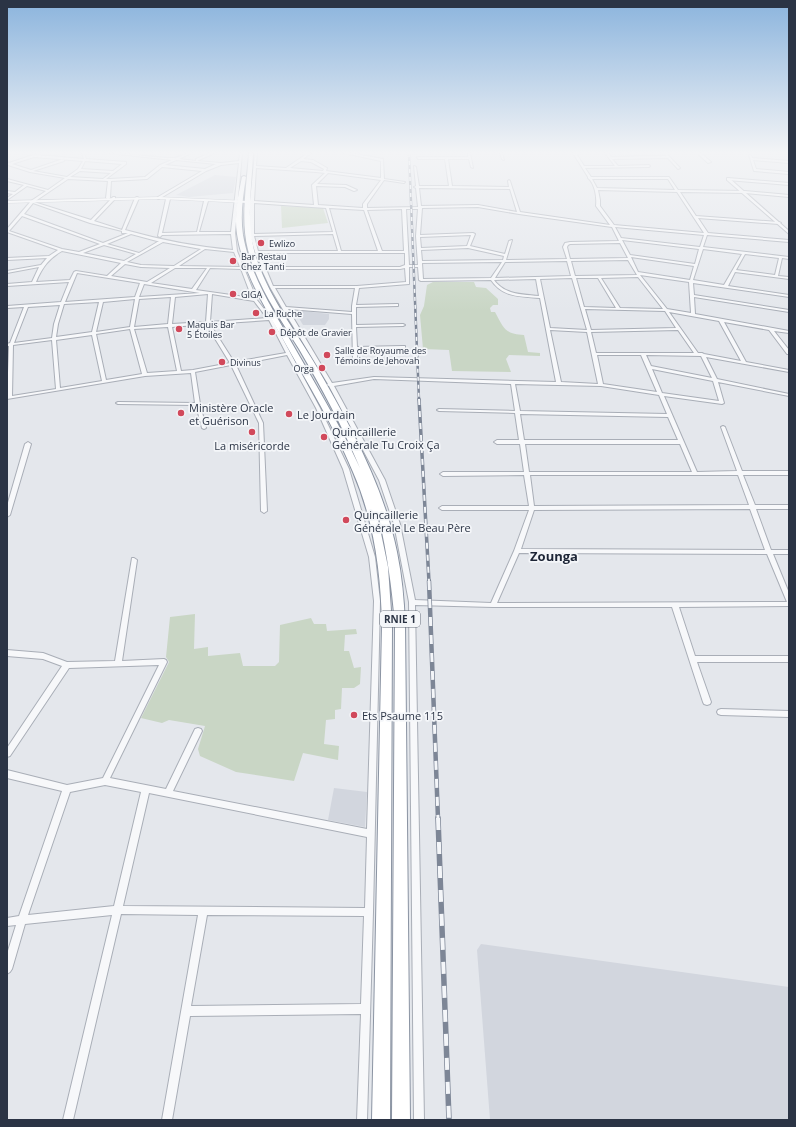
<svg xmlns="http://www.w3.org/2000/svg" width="796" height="1127" viewBox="0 0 796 1127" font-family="'Open Sans',sans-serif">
<rect width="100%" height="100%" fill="#e4e7ec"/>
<path fill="#d2d6de" d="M215,175L236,177L233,193L189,197L176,195Z
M294,310L329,314V319L325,325H303Z
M334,788L367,792L365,827L328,820Z
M481,944L789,987V1120H490L477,950Z"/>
<path fill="#c9d6c5" d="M281,206L323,208L328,223L282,228Z
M474,282L476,287L486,288L498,299V305H493L490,308L491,312H495C504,329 505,334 524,335L528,352L540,353V356L509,355L506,359L511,372L452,371L449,350L423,349L420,315L424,306L427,285L433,282Z
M195,614L194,649L208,647V656L240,653L243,666H275L279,662L280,625L311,618L314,624H326L327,631L356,629L357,634L345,635L344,651H349L354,668L361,667L360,684L354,688H342L341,709L335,710V719L326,720L324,744L339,746L338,760L303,753L294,781L236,772L200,756L198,749L205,726L169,720L162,723L141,718L169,662L166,657L170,617Z"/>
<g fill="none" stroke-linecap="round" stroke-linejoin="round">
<g stroke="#a9aeb7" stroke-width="2">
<path id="minor" d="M82,153H84L86,159L126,162V164L106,179H110L145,177L160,165L172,160L109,153C130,153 152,158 173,158C179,158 185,153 191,153L179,159L196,161V159L210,153H214L197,161L221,163L239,161L240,153H242L235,233L237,251L257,300L272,319L320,408L349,469L375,557L380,601L373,912L367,1120H357L361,1014L190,1016L172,1120H162L198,915L121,914L73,1120H63L112,915L25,924L12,969L10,972L7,974V954L16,925L7,926V918L19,916L62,791L7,778V770L67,785L103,778L159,665L69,668L10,756L7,757V748L62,666L43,659L7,656V650L43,653L67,662L115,661L132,558H134L137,560L122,661L164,659L166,660L167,662L110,778L166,789L195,729L198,728L201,729L202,731L173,791L367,829L374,601L369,557L343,469L316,408L287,355L236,365L263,423L267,511L264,513L261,511L259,423L231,365L195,372L200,404L206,428L204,429L202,428L196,405L118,404L116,403L118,402L195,403L191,373L145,376L7,399L9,346H7V344L10,343L24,307L7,308V306L61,302L69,282L7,286V284L32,282L39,267L7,273V271L41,265L47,258L7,260V258L49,256L58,250L7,232V229L31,201L46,191L27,186L7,200V198L13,194L7,193V191L15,192L24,185L7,181V179L48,190L65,178L30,172L8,165L7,162L9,163L36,154L37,155L84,159ZM34,157L83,161L78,169L67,177L33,171L64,161L63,159L31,170L12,164ZM176,160L216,164L205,169L165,165ZM85,161L122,164L113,171L81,169ZM239,163L231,232H199L208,201L206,200L204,201L197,232L162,233L170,199L168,198L166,199L158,236L160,237L162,235L231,234L233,250C197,247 161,240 125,230L139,198L137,197L135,198L122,230L94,221L115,199V197H113L91,220L34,202L68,179L108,181L106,198L108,199L110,198L111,181L147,179L162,167L202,171L158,197V199H159L206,171L221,165ZM80,171L111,173L103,179L70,177ZM33,203L90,223L122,231V233H128L103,243L24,214ZM22,216L100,244L79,252L62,249L9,231ZM131,234L157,241H159L139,253L107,244ZM163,242L201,249L174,266L141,265L127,262ZM104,245L136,254L124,261L83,253ZM205,249L234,252L240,267L179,266ZM62,251L121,263L107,276L76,271L74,272L70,280L36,282C42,268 48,259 62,251ZM125,264L141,267L170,268L147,282L111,276ZM175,268H207L192,289L151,283ZM210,268L241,269L252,298L196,290ZM77,273L140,283L135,297L65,302ZM144,284L200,293L139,297ZM208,294L206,322L172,324L175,297ZM212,294L254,301L267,318L210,322ZM171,297L168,324L134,327L139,299ZM135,299L130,327L96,332L103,302ZM99,302L92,332L56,337L58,324L64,304ZM60,305L54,324L52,338L14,343L28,307ZM269,320L286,353L234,362L210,324ZM206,324L230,363L193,370L181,371L172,327ZM168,327L177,371L147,373L134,329ZM130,329L142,374L106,380L96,334ZM92,335L102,381L60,388L56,340ZM52,340L56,389L12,396L13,345ZM105,785L141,792L114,906L28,915L70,792ZM149,793L367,837L365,908L123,906ZM207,915L364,916L361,1004L191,1006Z
M255,153H257L256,166L286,168L308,153H311L303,159L313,160L327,168L326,171L381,178V161L344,153H351L383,159L384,179L405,182L404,183L384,180L367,204V208L418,207L416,188L414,187L416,186L414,166L416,167L419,186H449L445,159H418L417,157H468V153H470L473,168L471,167L469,159H448L452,186L509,187L508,181L509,180L510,181L520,212L610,225L596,206C597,197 595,184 588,178V177L573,153H576L584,166H615L605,153H608L611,157L666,156L665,154L666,153L680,168L678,169L668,158L612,159L618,166L649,165L650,166L649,167L585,168L591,177H669L678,190L745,191L789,195V197L745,193L680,192L696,216L779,222L781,223L779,224L698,218L708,233L789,240V242L707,235L703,247L789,257V259L782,258L778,276L789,277V279L735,272L728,286L789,295V297L693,283L694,295L789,310V312L694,297L695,314L789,331V333L774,331L789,350V354H787L769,330L724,322L746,362L789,370V372L706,357L717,379L789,394V396L718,382L724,403L722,404L664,396L697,472L737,471L721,427L723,426L725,427L742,471H789V475H743L755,505H789V509H756L771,550H789V554H773L789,593V606L679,607L695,656H789V662H697L711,702L710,704L707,705L704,704L703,702L672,607H493L415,605L424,1120H414L409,602L394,524L379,480L329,386L327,385L328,384L282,308L270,287L261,268L262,267L255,252L250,235V203L248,202L250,201ZM301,161L311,162L324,169L323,171L290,168ZM256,168L316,172L325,173L312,185L314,205L254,201ZM328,173L381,180L363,204V208L318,205L316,186L345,187L354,191L357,190L346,185L317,184ZM592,179H668L675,190L597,188ZM419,188L510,189L517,212L478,205L421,206ZM598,190L677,192L704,233L614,225L600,206V200ZM254,203L326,208L333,232L254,234ZM478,207L519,214L612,227L619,241L570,242L565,243L563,247L567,259L506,260L512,240L509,241L505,254L470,246L475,234L473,233L420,235L422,208ZM329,208L364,210L378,251H341ZM402,209L404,251H382L367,210ZM406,209H418L416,236L418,265H409ZM615,227L704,235L700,247L621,238ZM333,234L338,251H258L254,236ZM471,235L467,246L421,248L420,237ZM622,240L699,249L695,264L630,255ZM620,243L628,258L570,259L567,247L568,245L570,244ZM468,248L504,256L503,260L422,261L421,250ZM703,249L742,254L724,285L693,280ZM259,253H405V265L400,267H265ZM745,254L779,258L775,275L736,270ZM631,257L694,266L690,280L638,272ZM628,260L637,275L575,276L571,261ZM567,261L571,276L495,278L505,262ZM502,262L491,278L423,279L422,263ZM409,267H418L419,280L421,281L491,280C503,298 520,296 540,298L556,382L374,377L332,383L288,309L352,314L353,362H357V349L405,348V346H403L357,347L356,327L403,326L405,325L403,324L356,325V307L398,306V304H397L356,305L359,288L409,284ZM405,268L406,282L357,286H273L266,269H400ZM640,275L689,282L691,313L667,309ZM638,277L663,309L620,308L601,278ZM572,278L587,330L550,328L540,279ZM576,278H598L616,308L584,307ZM536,279L539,296C522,294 505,295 494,280ZM275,288H355L352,306V312L286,307ZM585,309L665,311L676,328L591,330ZM669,312L719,321L741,361L704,354L702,353H698ZM550,330L587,332L598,384L561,382ZM678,330L694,353H596L591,332ZM597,355H641L657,392L603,384ZM646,355L701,356L712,378L651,366ZM652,369L713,381L719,401L662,393ZM374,379L511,384L515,411L439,409L437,410L439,411L515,413L519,440H497L494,442L497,444H520L524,472H443L440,474L443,476L524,475L529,506H442L439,508L442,510H529L514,551L491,603L415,600L400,524L385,480L334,386ZM515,384L601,386L659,395L667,414L520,411ZM520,414L668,417L678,440H524ZM525,444H680L692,472H529ZM530,475H738L749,505L534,506ZM750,509L765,550L521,549L534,510ZM519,553L767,554L787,602L497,603Z
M500,153H502L504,160L502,159Z
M786,153H789V154Z
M749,155H751L752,158L789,161V163L753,160L756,169L789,172V174L754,171Z
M728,178L789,183V185L727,180Z
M28,442L31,444L10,515L7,517V506L25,444Z
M721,709L789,711V717L721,715L718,714L717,712L718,710Z"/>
</g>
<g stroke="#a9aeb7" stroke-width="2">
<path id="tertiary" d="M697,153H701L711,162L708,163Z
M727,178H729L789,231V234L727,180Z"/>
</g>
<g stroke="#a9aeb7" stroke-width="1">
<path id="secondary" d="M159,197L248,201L250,202L248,203L159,199L7,203V201Z"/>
</g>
<g stroke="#8b94a3" stroke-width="2">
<path id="trunk" d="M249,153H253C252,185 246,218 254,250C265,292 293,327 315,364C349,423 383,484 397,552C402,576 404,600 405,624L410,1120H392L395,624C392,588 387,553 379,518L377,514L388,567L392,625L390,1120H372L382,625C381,573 374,520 353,472C334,426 308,384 284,341C265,307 243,273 237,234C234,215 238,196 242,177L244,176L246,177C243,196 240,215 243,235C250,275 273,310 293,345C316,385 340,425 360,468C343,427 321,387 299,349C280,318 257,286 248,250C240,218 247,185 249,153Z"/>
</g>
<use href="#minor" fill="#f7f8fa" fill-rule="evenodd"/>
<use href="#tertiary" fill="#f7f8fa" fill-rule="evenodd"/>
<use href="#secondary" fill="#fff" fill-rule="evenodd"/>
<use href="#trunk" fill="#fff" fill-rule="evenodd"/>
<g stroke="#7d8696" stroke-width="2.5">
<path id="rail-far3" d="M409,153L419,400"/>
</g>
<g stroke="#7d8696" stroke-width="3.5">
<path id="rail-far2" d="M419,399L429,582"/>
</g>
<g stroke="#7d8696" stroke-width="4.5">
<path id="rail-far1" d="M429,581L438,819"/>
</g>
<g stroke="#7d8696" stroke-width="5.5">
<path id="rail" d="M438,818L449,1120"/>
</g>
<use href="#rail-far3" stroke="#f4f6f9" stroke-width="1.5" stroke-dasharray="4" stroke-linecap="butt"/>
<use href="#rail-far2" stroke="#f4f6f9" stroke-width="2" stroke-dasharray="6" stroke-linecap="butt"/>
<use href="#rail-far1" stroke="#f4f6f9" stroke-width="3" stroke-dasharray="9" stroke-linecap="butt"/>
<use href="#rail" stroke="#f4f6f9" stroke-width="4" stroke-dasharray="12" stroke-linecap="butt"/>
</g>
<linearGradient id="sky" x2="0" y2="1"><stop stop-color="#8bb4dd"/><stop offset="0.49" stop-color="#f3f4f6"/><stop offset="1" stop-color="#f3f4f6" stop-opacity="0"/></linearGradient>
<rect width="796" height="311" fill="url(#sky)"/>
<g fill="#d1495b" stroke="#f4f6f9" stroke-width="1.5">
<circle cx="261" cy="243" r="4"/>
<circle cx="233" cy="261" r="4"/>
<circle cx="233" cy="294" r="4"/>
<circle cx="256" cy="313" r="4"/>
<circle cx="179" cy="329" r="4"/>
<circle cx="272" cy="332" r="4"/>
<circle cx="327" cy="355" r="4"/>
<circle cx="222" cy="362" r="4"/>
<circle cx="322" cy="368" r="4"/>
<circle cx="181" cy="413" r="4"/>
<circle cx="289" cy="414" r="4"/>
<circle cx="252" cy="432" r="4"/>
<circle cx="324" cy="437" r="4"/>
<circle cx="346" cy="520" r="4"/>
<circle cx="354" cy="715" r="4"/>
</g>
<g text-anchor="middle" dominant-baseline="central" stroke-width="3.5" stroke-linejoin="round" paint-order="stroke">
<g font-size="9" fill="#2b3445" stroke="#f4f6f9" text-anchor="start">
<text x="269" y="243">Ewlizo</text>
<text x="241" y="256">Bar Restau<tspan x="241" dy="10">Chez Tanti</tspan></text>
<text x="241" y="294">GIGA</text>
<text x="264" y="313">La Ruche</text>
<text x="187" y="324">Maquis Bar<tspan x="187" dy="10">5 Étoiles</tspan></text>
<text x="280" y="332">Dépôt de Gravier</text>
<text x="335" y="350">Salle de Royaume des<tspan x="335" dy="10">Témoins de Jehovah</tspan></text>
<text x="230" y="362">Divinus</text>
<text x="314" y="368" text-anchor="end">Orga</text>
</g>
<rect fill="#f4f6f9" stroke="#676e7b" stroke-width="1" x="380" y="611" width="40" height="16" rx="3"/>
<g font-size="10" font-weight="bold" fill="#2b3445">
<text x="400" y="619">RNIE 1</text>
</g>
<g font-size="11" fill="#2b3445" stroke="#f4f6f9" text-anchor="start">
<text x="189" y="407">Ministère Oracle<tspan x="189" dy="13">et Guérison</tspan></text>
<text x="297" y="414">Le Jourdain</text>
<text x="332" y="431">Quincaillerie<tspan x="332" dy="13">Générale Tu Croix Ça</tspan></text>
<text x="252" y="445" text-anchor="middle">La miséricorde</text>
<text x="354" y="514">Quincaillerie<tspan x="354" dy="13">Générale Le Beau Père</tspan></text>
<text x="362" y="715">Ets Psaume 115</text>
</g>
<g font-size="13" font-weight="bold" fill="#1d2536" stroke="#f4f6f9">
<text x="554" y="556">Zounga</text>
</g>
</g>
<rect width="796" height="1127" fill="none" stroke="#2b3445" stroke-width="16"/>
</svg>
